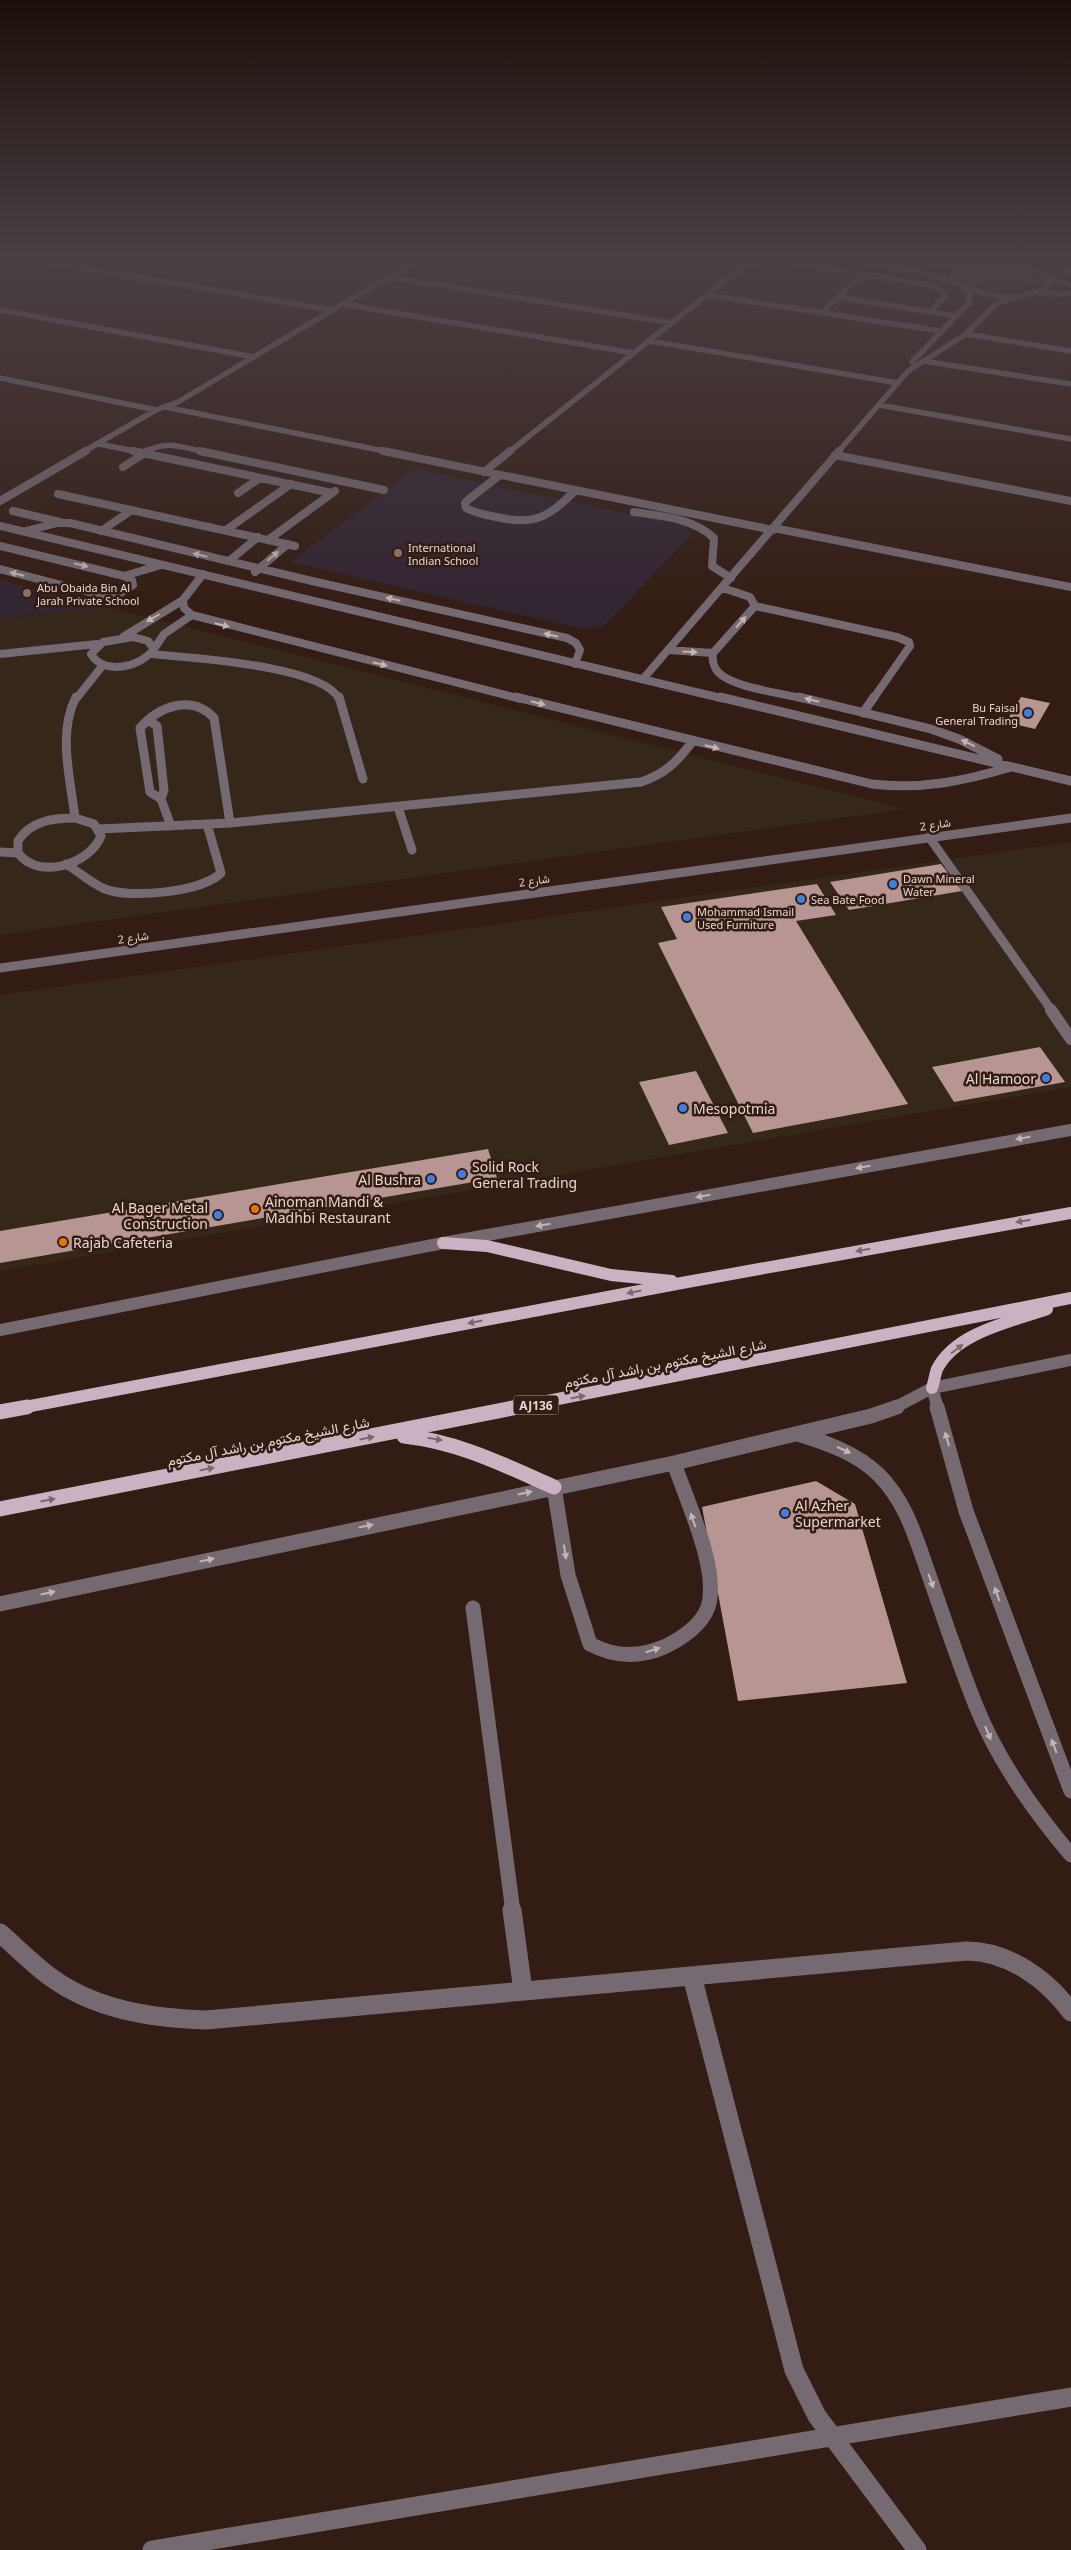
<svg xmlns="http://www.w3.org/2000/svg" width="1071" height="2550" viewBox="0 0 1071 2550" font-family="'Noto Sans',Vazirmatn,sans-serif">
<rect width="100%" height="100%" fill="#331c13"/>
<path fill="#36271b" d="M108,607L905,809L0,935V619Z
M1071,842V1087L0,1271V995Z"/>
<path fill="#322532" d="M414,469L684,525L693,533L604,626L582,629L291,562Z
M0,580L108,607L0,619Z"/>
<path fill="#324d3c" d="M979,265C994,266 1031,263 1037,281C1023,296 971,292 958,276L960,272Z"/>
<path fill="#b69592" d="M1021,697L1050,703L1035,729L1006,722Z
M941,864L962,891L849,910L830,882Z
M817,884L836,915L796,921L908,1104L753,1133L658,943L677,939L661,907Z
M1040,1047L1065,1082L954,1102L932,1067Z
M696,1071L728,1133L669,1145L639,1082Z
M488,1149L497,1178L0,1263V1231Z
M816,1481L855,1504L907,1683L738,1701L702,1507Z"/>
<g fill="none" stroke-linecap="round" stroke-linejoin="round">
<path stroke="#766a72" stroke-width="5.5" d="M0,258H13
M24,258L331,310
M368,258L410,264
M764,258L931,285L944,293L945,297L930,312
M825,258L919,271L957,283
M1050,258L1056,265L1071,271
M910,262L967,266
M991,264C1010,265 1041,265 1050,284C1025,305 977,297 953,279V275L964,268Z
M1046,276L1071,285
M389,277L673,323
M1039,293L1071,294
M707,295L940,331
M838,297L955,316
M343,304L634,353
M0,310L254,357
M821,313L863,274
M966,334L1071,351
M650,341L898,383
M923,361L1071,384
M912,362L968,304L970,295L962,286
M0,378L156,410
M879,405L1071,439
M165,407L389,452
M99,444L139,452
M83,452L156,410L178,402L420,258
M146,452C167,439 183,448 205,452
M509,452L742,267L772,259
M838,452L908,371L966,334L997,303L1027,294"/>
<path stroke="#766a72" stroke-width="8" d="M133,451L332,493
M200,451L384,490
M383,451L773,530
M835,455L1071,501
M123,467L148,451
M484,472L510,451
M500,475L469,499L465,503L466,508C475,513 486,515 496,517C536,526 548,517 576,490
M238,493L260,478
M58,494L295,546
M0,501L86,451
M13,511L60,522
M634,512C661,516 693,518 714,538L712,566L731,578
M0,526L725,699
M774,528L1071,587
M226,530L291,484
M26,531L57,523H70L312,581L567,638L576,643L580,650L575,664
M101,531L132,510
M268,540L335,491
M0,546L124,576L132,580L133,585L120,593L104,596L0,569
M229,561L258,537
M255,572L288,544
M203,574L183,600L184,608L192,615L521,699
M124,576L161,565
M723,588L750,597L755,606L713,653C712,660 713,666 718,672C733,688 782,693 805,699
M755,606L897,637L909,642L910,646L873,699
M123,637L183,600
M133,637L148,641L154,649C141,667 104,676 91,654L103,642Z
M154,649L164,634L192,615
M668,650L713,653
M0,654L97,644
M152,654C189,658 323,665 339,699
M643,679L839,451
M76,699L103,665"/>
<path stroke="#766a72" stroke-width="9" d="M339,697L363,779
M516,697L872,784C921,790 964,781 1011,767
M720,697L1071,781
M799,697L931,729L959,739L998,759
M863,713L874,697
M148,720L157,726L164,790L161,799
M398,807L412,850
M75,818L94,824L101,836C90,864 39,881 18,853V841C30,821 53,818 75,818Z
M75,818C71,781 57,733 76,697
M171,826L161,799L150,792L140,728C159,706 192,694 214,718L230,823
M99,829L230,823L641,782C665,774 677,762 692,742
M929,837L1052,1011
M0,852L18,853
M66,864C79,872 91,883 105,889C130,899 202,892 221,873L207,824
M0,968L1071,818"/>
<path stroke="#766a72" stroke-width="12" d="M1051,1010L1071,1039
M0,1330L443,1243L1071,1130
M932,1388L938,1408
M894,1408L932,1388L1071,1360"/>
<path stroke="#766a72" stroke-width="15" d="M937,1407L966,1511L1071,1791
M798,1434C827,1443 856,1453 878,1474C907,1502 917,1542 930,1578C945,1621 959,1664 976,1706C998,1761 1033,1810 1071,1855
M554,1487L568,1575L590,1644C614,1657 638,1658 664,1647C681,1639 702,1625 708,1607C720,1571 686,1499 674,1463
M0,1604L674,1463L871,1416L897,1407
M473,1608L513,1912"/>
<path stroke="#766a72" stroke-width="19" d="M512,1910L523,1991
M0,1933C16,1947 32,1963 49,1976C95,2010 151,2018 206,2020L966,1951C1008,1951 1047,1979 1071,2012
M692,1976L794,2370L817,2416L917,2550
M152,2550L1071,2397"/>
<path stroke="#cab2c2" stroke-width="12" d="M443,1243L487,1246L611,1275L672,1281
M932,1388C934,1382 935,1375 937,1369C956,1332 1011,1322 1047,1309
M20,1408L687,1282L1071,1213
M512,1408L1071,1298"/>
<path stroke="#cab2c2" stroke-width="15" d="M0,1412L27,1407
M404,1436C459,1442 504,1465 554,1487
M0,1509L518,1407"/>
</g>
<defs><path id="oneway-solid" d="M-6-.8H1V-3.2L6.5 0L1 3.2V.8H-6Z" transform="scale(1.25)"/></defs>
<g fill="#c4b5b3">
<use href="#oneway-solid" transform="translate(200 555) rotate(-167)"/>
<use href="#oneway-solid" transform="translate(273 556) rotate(-40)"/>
<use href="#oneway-solid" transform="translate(81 565) rotate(14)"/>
<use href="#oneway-solid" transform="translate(17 574) rotate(-166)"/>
<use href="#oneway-solid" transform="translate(393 599) rotate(-167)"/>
<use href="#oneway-solid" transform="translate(153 618) rotate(150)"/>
<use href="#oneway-solid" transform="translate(741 622) rotate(-48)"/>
<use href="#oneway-solid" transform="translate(222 625) rotate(14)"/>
<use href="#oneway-solid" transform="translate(551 635) rotate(-167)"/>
<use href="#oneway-solid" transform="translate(690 652) rotate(4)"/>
<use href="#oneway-solid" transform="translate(380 664) rotate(14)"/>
<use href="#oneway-solid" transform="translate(812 700) rotate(-166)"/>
<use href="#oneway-solid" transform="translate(538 703) rotate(14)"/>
<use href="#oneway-solid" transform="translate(968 743) rotate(-154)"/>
<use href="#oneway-solid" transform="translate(712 747) rotate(14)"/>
<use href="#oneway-solid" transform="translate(1023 1138) rotate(170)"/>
<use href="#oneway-solid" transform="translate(863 1167) rotate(170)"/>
<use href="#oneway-solid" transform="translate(703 1196) rotate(170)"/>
<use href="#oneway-solid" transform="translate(543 1225) rotate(170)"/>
<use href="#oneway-solid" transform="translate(947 1439) rotate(-106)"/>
<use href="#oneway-solid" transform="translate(844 1450) rotate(25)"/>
<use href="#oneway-solid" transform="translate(525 1493) rotate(-12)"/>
<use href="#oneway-solid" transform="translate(693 1520) rotate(-109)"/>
<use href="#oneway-solid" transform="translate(366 1526) rotate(-12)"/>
<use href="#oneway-solid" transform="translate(565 1552) rotate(81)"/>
<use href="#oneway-solid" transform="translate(207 1560) rotate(-12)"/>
<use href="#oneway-solid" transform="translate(931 1581) rotate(70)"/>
<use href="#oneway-solid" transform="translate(48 1593) rotate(-12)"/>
<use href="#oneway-solid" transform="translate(997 1594) rotate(-110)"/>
<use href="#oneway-solid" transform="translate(653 1650) rotate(-17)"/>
<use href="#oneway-solid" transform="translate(988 1733) rotate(67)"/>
<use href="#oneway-solid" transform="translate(1054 1746) rotate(-110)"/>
</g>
<g fill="#7e676a">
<use href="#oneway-solid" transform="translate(1023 1221) rotate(170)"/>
<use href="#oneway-solid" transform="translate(863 1250) rotate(170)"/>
<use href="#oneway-solid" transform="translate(634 1292) rotate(169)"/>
<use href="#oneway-solid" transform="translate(475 1322) rotate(169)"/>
<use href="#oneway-solid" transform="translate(957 1349) rotate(-37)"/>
<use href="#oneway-solid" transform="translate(578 1397) rotate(-11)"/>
<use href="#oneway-solid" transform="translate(367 1438) rotate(-11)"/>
<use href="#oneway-solid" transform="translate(435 1439) rotate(9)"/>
<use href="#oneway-solid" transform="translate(207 1469) rotate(-11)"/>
<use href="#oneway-solid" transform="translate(48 1500) rotate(-11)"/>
</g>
<linearGradient id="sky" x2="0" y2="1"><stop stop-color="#1c0f0a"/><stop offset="0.42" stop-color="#4a4044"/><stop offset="1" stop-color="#4a4044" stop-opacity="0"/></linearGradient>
<rect width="1071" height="615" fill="url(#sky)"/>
<g fill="#8d6e63" stroke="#331c13" stroke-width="2">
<circle cx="398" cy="553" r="5"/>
<circle cx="27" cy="593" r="5"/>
</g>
<g fill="#3f7fe0" stroke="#331c13" stroke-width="2">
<circle cx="1028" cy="713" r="5"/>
<circle cx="893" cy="884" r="5"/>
<circle cx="801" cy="899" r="5"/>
<circle cx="687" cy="917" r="5"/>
<circle cx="1046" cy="1078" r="5"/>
<circle cx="683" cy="1108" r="5"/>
<circle cx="462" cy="1174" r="5"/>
<circle cx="431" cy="1179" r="5"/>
<circle cx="218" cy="1215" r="5"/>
<circle cx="785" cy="1513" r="5"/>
</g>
<g fill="#e8710a" stroke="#331c13" stroke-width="2">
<circle cx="255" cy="1209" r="5"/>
<circle cx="63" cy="1242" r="5"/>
</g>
<g text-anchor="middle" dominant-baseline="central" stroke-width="5" stroke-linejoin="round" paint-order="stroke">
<g font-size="11" fill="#e6d5cf" stroke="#331c13" text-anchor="start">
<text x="408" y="547">International<tspan x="408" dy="13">Indian School</tspan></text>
<text x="37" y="587">Abu Obaida Bin Al<tspan x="37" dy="13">Jarah Private School</tspan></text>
<text x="1018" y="707" text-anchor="end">Bu Faisal<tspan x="1018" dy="13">General Trading</tspan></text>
<text x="903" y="878">Dawn Mineral<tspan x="903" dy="13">Water</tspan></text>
<text x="811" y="899">Sea Bate Food</text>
<text x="697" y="911">Mohammad Ismail<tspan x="697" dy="13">Used Furniture</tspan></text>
</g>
<g font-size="11" fill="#e6d5cf" stroke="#331c13">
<text transform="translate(935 824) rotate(-8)">شارع 2</text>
<text transform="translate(534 880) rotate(-8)">شارع 2</text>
<text transform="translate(133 937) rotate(-8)">شارع 2</text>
</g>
<rect fill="#331c13" stroke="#b09e97" stroke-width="1" x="513.5" y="1395.5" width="45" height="19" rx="4"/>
<g font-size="12" font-weight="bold" fill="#e6d5cf">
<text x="536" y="1405">AJ136</text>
</g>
<g font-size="14" fill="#e6d5cf" stroke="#331c13" text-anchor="start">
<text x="1036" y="1078" text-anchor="end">Al Hamoor</text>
<text x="693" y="1108">Mesopotmia</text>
<text x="472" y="1166">Solid Rock<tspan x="472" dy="16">General Trading</tspan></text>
<text x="421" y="1179" text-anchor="end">Al Bushra</text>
<text x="265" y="1201">Ainoman Mandi &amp;<tspan x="265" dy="16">Madhbi Restaurant</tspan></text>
<text x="208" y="1207" text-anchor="end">Al Bager Metal<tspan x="208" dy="16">Construction</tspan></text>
<text x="73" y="1242">Rajab Cafeteria</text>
<text x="795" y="1505">Al Azher<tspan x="795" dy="16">Supermarket</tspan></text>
</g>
<g font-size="14" fill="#e6d5cf" stroke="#331c13">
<text transform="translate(665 1363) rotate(-11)">شارع الشيخ مكتوم بن راشد آل مكتوم</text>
<text transform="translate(268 1441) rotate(-11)">شارع الشيخ مكتوم بن راشد آل مكتوم</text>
</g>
</g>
</svg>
